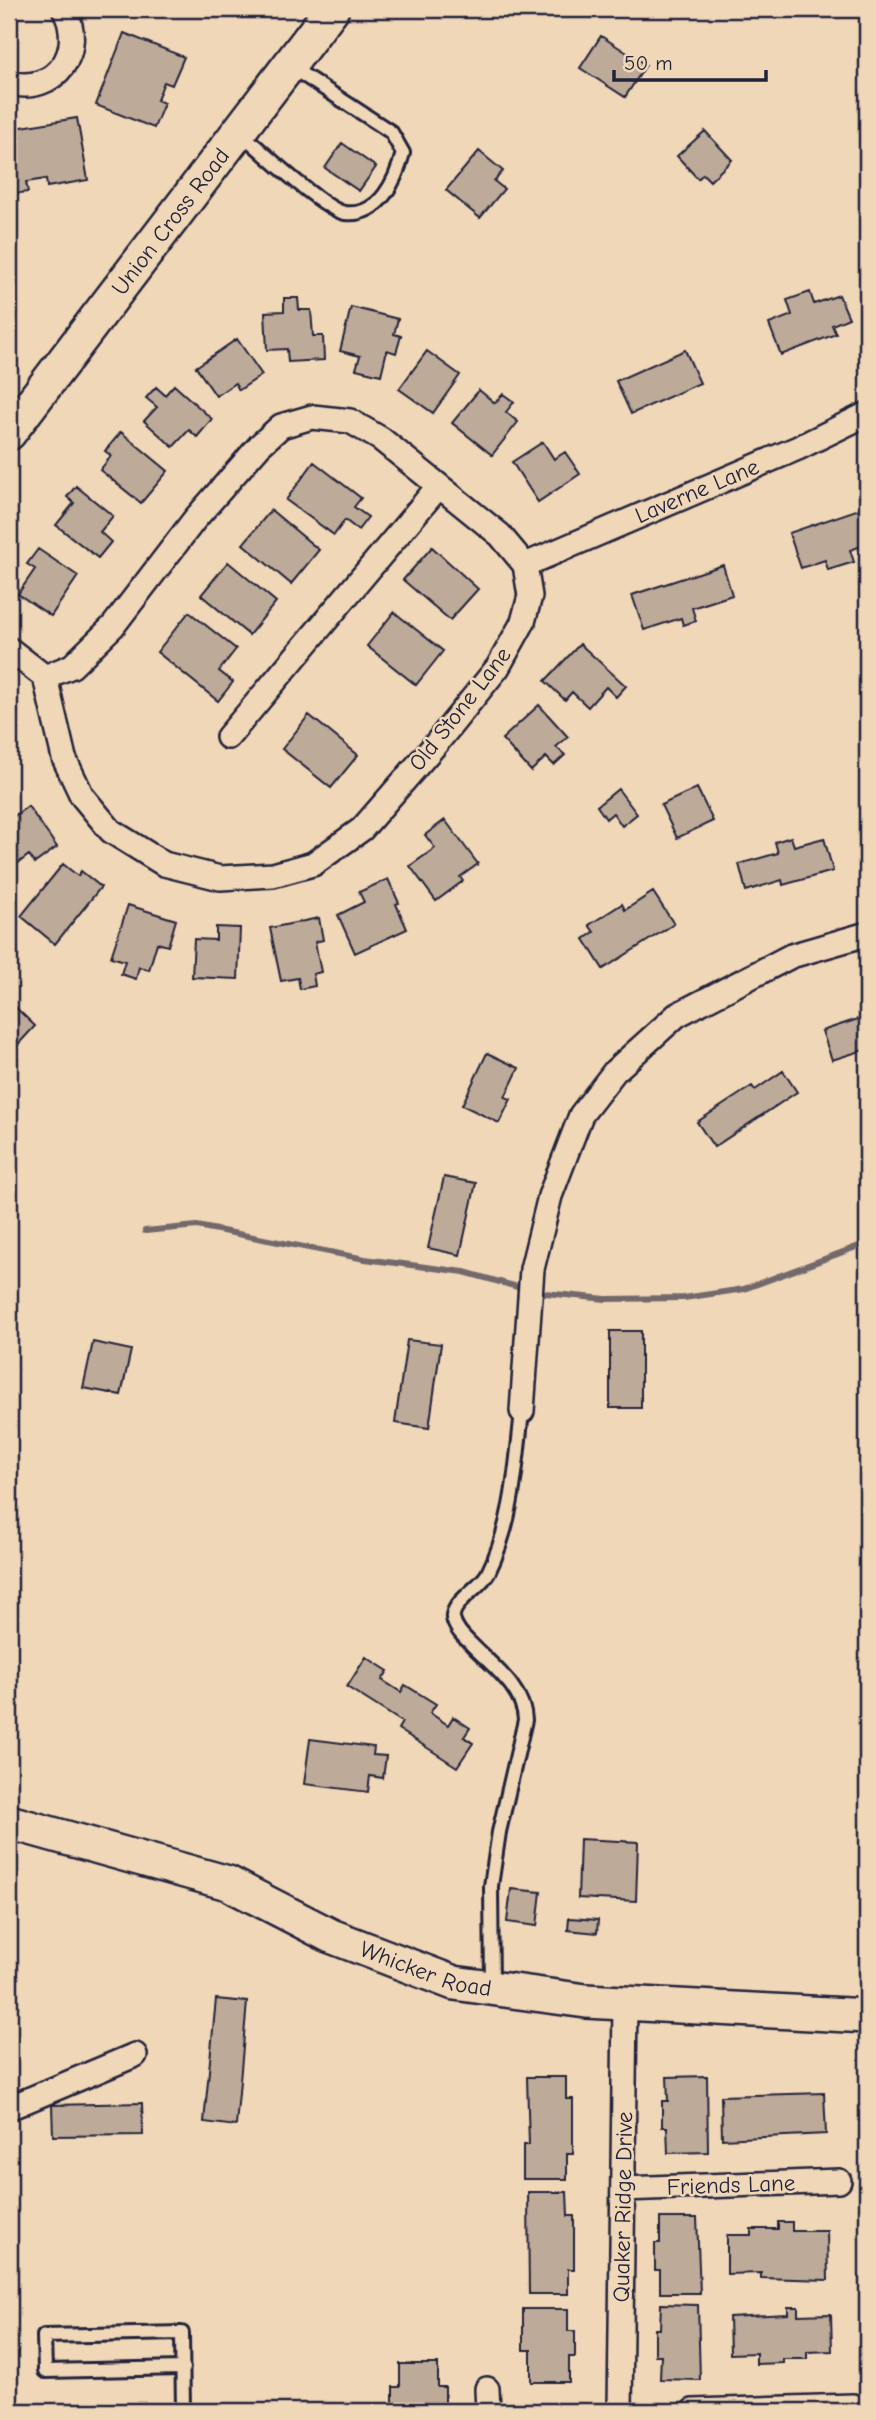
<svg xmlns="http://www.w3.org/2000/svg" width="876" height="2420" viewBox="0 0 876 2420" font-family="'Comic Neue',sans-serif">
<rect width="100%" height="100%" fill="#f0d7b8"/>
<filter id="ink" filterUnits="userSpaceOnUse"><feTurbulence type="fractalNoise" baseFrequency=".0143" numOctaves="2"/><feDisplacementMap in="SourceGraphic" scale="14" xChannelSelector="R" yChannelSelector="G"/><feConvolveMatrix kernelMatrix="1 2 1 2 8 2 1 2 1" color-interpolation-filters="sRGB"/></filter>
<g filter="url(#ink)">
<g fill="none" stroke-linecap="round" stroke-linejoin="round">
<path stroke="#73696c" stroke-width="6" d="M145,1231L197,1226L365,1259L464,1272L525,1289
M535,1292L606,1299L684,1298L744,1289L867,1243"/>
</g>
<path fill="#bdaa99" stroke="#22223b" stroke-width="2" d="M124,33L184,57L172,85L164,82L157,100L164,103L154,128L96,105Z
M601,36L646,65L625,97L580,68Z
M77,118L88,180L47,187L46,179L26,182L28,192L13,194L9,171V129Z
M705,131L732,160L710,181L703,174L698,179L677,156Z
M342,143L376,167L359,191L325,168Z
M479,151L503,171L494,181L504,189L480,218L446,190Z
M810,292L814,304L839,295L849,318L832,325L836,334L781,355L769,324L792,315L787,300Z
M284,298H298L299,310H311L313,336H323L324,360L288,362L287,349L267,350L265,312L284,311Z
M351,307L398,319L394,334L401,336L396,353L387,350L381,375L356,369L360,356L340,351Z
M237,339L262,375L239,390L235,383L216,396L196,367Z
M685,350L700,383L631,414L616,381Z
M427,351L460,375L433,413L399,389Z
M174,385L212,419L197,437L189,430L173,447L144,421L157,407L146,398L156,387L165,395Z
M479,390L495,403L503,394L514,402L506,412L518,422L492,455L452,423Z
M121,432L168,471L141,503L100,470L111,456L105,451Z
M543,442L554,459L565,452L580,474L538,502L512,462Z
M314,462L361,498L354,507L368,517L358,530L345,520L334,535L286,500Z
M76,486L113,516L100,532L111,542L98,558L56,525L74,503L67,497Z
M865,507L867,544L850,550L854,562L828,570L825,560L801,568L789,533Z
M271,510L319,550L291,584L243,544Z
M432,547L478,589L450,620L403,580Z
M38,549L78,576L51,616L18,594L35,569L27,564Z
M228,562L276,602L249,635L201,595Z
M723,565L732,595L692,608L696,621L683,625L681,618L644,630L632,595Z
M189,612L236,649L219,671L233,682L218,701L157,652Z
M394,612L443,651L416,685L367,646Z
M580,644L626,686L616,697L606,687L588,707L572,692L565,700L545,681Z
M539,705L568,737L556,747L565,755L554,765L546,757L531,771L502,739Z
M309,715L358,755L331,788L282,749Z
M697,788L713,821L677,838L661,805Z
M618,789L637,814L622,826L613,813L606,819L597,806Z
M28,806L57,847L35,863L29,855L9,870V820Z
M445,820L478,864L460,877L463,881L436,901L410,866L435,848L425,835Z
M791,837L794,846L824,838L833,871L783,885L782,880L746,891L739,864L778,853L775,842Z
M63,864L78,876L81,871L101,887L55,944L21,916Z
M388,879L399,903L396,904L407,929L355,953L338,915L364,902L359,892Z
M653,892L674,924L603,969L584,939L594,932L589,925L622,904L625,910Z
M128,905L176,920L168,946L157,943L149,970L139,967L136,979L121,974L125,961L111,957Z
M319,918L323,940L315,942L321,972L313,974L315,986L300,989L298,978L281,981L270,928Z
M216,927L240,928L238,979L192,977L194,939L216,940Z
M9,1001L35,1026L10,1053H9Z
M867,1016V1049L832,1060L822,1031Z
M487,1053L519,1068L505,1097L511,1099L499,1123L462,1105Z
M783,1071L797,1092L714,1147L697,1122L752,1086L755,1090Z
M444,1177L476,1183L460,1255L428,1248Z
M610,1331H641V1408H610Z
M407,1340L441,1344L429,1428L395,1423Z
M93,1342L131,1350L121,1395L83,1388Z
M366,1657L388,1671L382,1680L401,1692L405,1685L436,1704L430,1713L448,1725L453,1717L470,1728L464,1737L473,1743L457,1767L398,1729L402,1722L347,1687Z
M310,1739L374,1747L373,1755L386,1756L383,1778L370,1776L368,1792L304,1784Z
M580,1839L638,1842L636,1901L578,1898Z
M511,1889L541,1892L537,1926L507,1922Z
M569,1918L598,1920L597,1933L568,1930Z
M216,1999L247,2002L236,2126L204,2122Z
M707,2076L708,2152L668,2153L667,2127H662V2101H668L667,2077Z
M527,2077H566V2099H573V2154H567V2179H523V2145H529Z
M824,2093L826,2134L722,2139L721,2096Z
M142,2103L143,2135L53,2136L52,2105Z
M528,2192H567L568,2216H574V2269H568V2294H529Z
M660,2218H697L700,2293H660V2270H655V2243H660Z
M778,2222H792V2231H827L828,2280L761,2278V2273L727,2274V2235H751V2229H778Z
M661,2304L698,2305L700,2380L660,2379L661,2355H655V2329H660Z
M788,2307H798V2315L831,2314L832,2351L807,2352V2359H783V2363L756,2364V2353L730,2354L729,2317L788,2314Z
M523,2309H568V2331H575V2357H569V2382H531V2350H523Z
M400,2364H438V2387H445V2411L393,2410V2387H400Z"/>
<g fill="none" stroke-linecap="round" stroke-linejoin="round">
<g stroke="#22223b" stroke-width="18">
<path id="lane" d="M239,131C258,148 324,210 345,213C380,217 396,180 403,153L391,132L291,67
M492,1985L491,1886L499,1832L525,1720C524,1688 491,1665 471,1644C464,1637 455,1629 453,1618C451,1603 482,1586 488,1573C513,1523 516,1466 522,1411
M183,2368L45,2371L44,2336L182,2333L183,2411"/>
</g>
<g stroke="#22223b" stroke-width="28">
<path id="street" d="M9,83C57,95 86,50 64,9
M525,565L798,448L867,414
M9,649L45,677L64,758L82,796L111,831L164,864L220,878L273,875L313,864L362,829L435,745L498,667L523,622L530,596L525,565L500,535L381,439L350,421L312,417L281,426L260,445L195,519L113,626L72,666L45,677
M228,737L438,487
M522,1411L532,1269L550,1196L581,1115L615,1071L677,1015L791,956L867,934
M9,2108L135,2055
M623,2189L839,2181
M487,2389L488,2411
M620,2411L625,2003
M693,2411L853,2406"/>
</g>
<g stroke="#22223b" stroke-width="38">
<g id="secondary">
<path id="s1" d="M9,433L332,9"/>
<path id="s2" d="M9,1822L228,1883L331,1936L454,1983L586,2001L867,2016"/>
</g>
</g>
<use href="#lane" stroke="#f0d7b8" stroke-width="12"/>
<use href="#street" stroke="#f0d7b8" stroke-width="23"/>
<use href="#secondary" stroke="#f0d7b8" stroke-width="33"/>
</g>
</g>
<g text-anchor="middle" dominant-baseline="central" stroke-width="5" stroke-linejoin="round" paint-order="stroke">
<g font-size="23" fill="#22223b" stroke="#f0d7b8">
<text stroke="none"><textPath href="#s1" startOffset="266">Union Cross Road</textPath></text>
<text transform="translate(697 491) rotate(-23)">Laverne Lane</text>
<text transform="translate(460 709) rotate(-52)">Old Stone Lane</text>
<text stroke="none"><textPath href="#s2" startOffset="444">Whicker Road</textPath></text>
<text transform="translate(731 2185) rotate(-2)">Friends Lane</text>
<text transform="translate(623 2207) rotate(-89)">Quaker Ridge Drive</text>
</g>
</g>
<rect width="876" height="2420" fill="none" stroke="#f0d7b8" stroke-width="35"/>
<rect x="18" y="18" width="841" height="2385" fill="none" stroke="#22223b" stroke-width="2.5" filter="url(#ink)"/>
<path d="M614 70v10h152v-10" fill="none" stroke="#22223b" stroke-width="3.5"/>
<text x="624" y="70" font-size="21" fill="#22223b" stroke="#f0d7b8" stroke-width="5" paint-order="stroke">50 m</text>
</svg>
